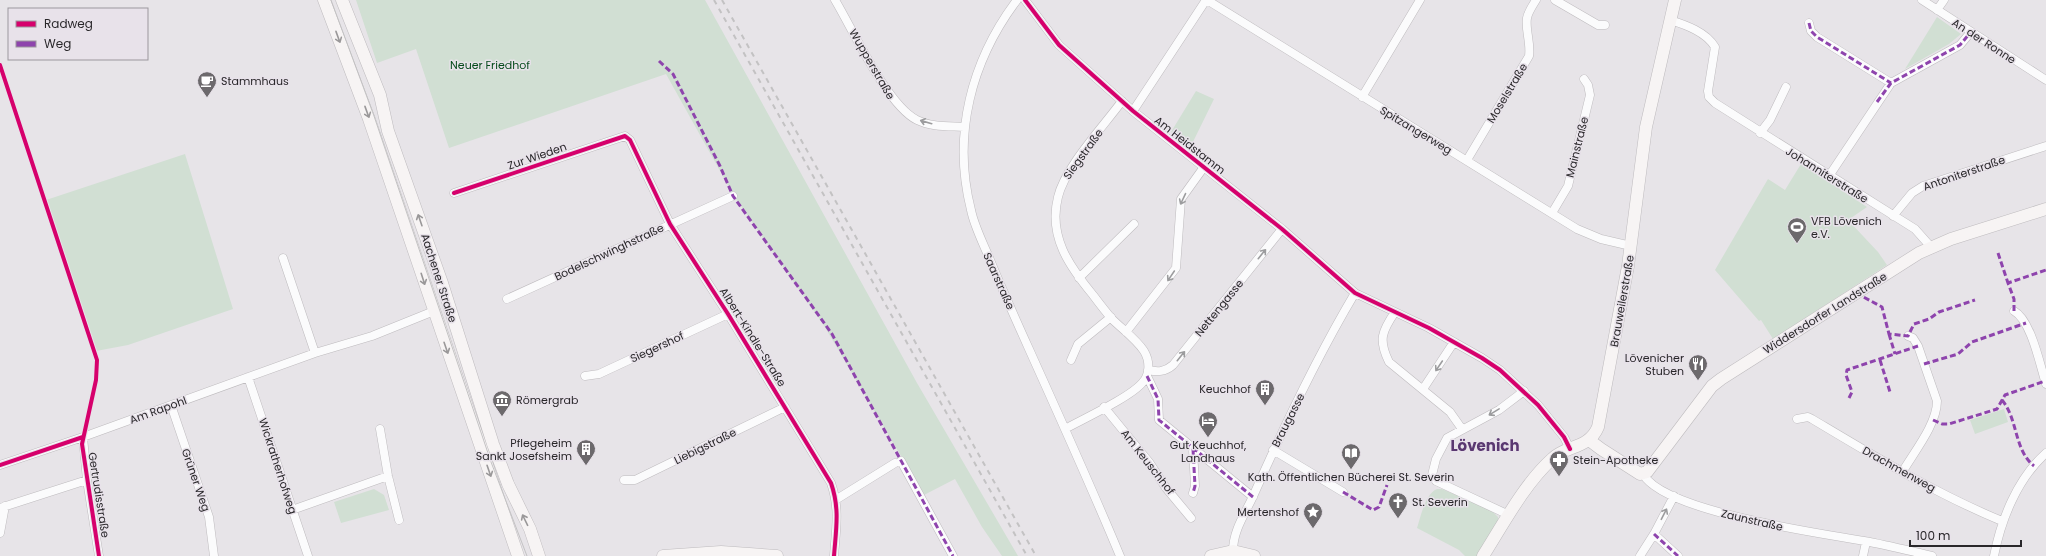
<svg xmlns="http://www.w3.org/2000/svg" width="2046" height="556" viewBox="0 0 2046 556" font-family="Poppins,sans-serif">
<rect width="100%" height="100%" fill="#e7e4e8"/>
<path fill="#d1dfd3" d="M356,0H705L917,383L1018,556H1002L982,527L955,479L924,495L823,324L734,196L666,74L449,148L416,49L377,63Z
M1937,17L1961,34L1949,44L1905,69Z
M1196,91L1214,99L1190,148L1171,132Z
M185,154L233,309L128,345L96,351L46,200Z
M1801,164L1867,207L1848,220L1878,252L1887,265L1773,339L1761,320L1759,321L1715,270L1768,179L1785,190Z
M2004,409L2008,422L1975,434L1970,420Z
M374,489L384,495L389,510L341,523L334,502Z
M1437,489H1442L1491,510L1498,517V523L1477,556H1465L1459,550L1417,528C1421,516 1425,494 1437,489Z"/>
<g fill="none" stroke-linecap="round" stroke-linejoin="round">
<g stroke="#bebbbe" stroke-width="9">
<path id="street" d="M835,0C853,30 887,105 917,120C931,127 949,126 964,127
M1017,0C971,61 952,135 971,210C974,225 982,241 988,255C1001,287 1015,318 1029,349C1060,418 1091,486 1120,556
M1025,0L1059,45L1133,111L1282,229L1355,293L1429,328L1482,358L1500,370L1538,405L1564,437L1570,449
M1207,0L1577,229L1601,239L1631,246
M1555,0L1598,25H1605
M1922,0L2046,80
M1937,10L1944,0
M1670,20C1686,25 1706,32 1715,47L1708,91L1709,97L1715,103L1915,229L1931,247
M1809,23L1811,31L1817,37L1891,83
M1362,97L1420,0
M1133,111L1206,0
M1760,133L1770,120L1786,87
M1467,160L1529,56C1531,43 1525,29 1527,18C1528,12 1533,5 1536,0
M1829,176L1891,83L1960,45L1970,33
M454,193L625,136L630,140L670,224L728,314L831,483C840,509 836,529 834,556
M1552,213L1568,186L1590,95L1588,85L1584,79
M1893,216L1912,193L1923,186L2046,146
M283,258L315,353
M1079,278L1134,224
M507,299L733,196
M2014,311C2031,320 2040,365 2046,384
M1395,312C1382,331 1378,340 1389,362L1450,412L1462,429
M1126,332L1176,268L1181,199L1204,167
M1071,360L1078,344L1111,317
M1148,370C1158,372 1165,372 1173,365L1282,229
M585,376L599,374L728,314
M1147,376L1158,399L1159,420L1253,497
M248,377L308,556
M1423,389L1454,342
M171,405L209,517L214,556
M1104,407L1149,462L1166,488L1191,518
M1797,419L1808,417L1812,419C1874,456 1936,494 2002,521
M380,429L388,476L399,520
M1065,429C1083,419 1131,397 1143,382C1150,374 1150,361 1144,351C1136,339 1122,329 1112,319C1105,311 1099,303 1093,295C1069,266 1048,236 1058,197C1065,167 1103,127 1122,101
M83,437L87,480L99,556
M1193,449L1195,486L1193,493
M1273,450L1343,492
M901,461L953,556
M0,465L83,437L315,353L372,336L434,311
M1903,471C1914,452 1937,424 1937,401L1918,346L1913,338L1908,336
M1643,474C1664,512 1820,533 1864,541C1887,545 1910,551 1932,556
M624,480H635L785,407
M837,499L895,463
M0,508L87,480
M292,510L388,476
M1509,515L1436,481L1432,475L1436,459L1447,438L1499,410L1524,391
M0,533L5,506
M1654,534L1678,556
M1233,551C1233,529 1247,511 1255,492C1285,424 1317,357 1355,293
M1640,556L1654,534L1674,496
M1863,556L1866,542
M1994,556C2001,520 2017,479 2046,453"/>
</g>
<g stroke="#bebbbe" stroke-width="13">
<path id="secondary" d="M324,0L369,119L518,556
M342,0L380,95L388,131L442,283L493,444L508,484L530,529L539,556
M1589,440L1601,449L1640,474L1647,472L1712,386L1721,379L1919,253L1951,239L2046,209
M663,556L721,552L777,556
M1211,556L1233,551L1254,556
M1483,556C1502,526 1525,483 1552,459C1566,445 1589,449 1598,427L1628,266L1646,127L1675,0"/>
</g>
<use href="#street" stroke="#fbfbfc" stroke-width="8"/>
<use href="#secondary" stroke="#f7f4f4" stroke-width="12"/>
<path stroke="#c3c2c3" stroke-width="1" d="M331,0L374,116L491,462L527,556"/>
<path stroke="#c3c2c3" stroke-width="2" stroke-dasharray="5 5" stroke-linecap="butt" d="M714,0L1027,556
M722,0L1036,556"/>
<path stroke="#8e44ad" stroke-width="3" stroke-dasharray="6 3" stroke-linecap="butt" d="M1809,23L1811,31L1817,37L1891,83
M659,61L673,74L720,166L733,196L832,334L953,556
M1877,102L1891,83L1960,45L1970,33
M1998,253L2008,283
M1856,293L1882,307L1889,334L1908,336L1914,324L1929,319L1939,312L1975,300
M2014,311V299L2008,283L2046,270
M1889,334L1895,354
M1880,360L1890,392
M1924,364L1958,354L1972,342L2026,323
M1147,376L1158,399L1159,420L1253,497
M1849,398L1852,392L1846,375L1847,370L1918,346
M2002,400C2018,419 2014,450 2034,466
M1933,420L1942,424H1949L1997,409L2005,395L2045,381
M1193,449L1195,486L1193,493
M1343,492L1373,510L1379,507L1387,485
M1654,534L1678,556"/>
<g stroke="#e8e2ea" stroke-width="6">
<path id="cycleway" d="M1025,0L1059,45L1133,111L1282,229L1355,293L1429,328L1482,358L1500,370L1538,405L1564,437L1570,449
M0,65L97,360L96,380L82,444L99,556
M454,193L625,136L630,140L670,224L728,314L831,483C840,509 836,529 834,556
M0,465L83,437"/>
</g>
<use href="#cycleway" stroke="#d6006c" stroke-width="4"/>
</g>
<defs><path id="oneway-shaft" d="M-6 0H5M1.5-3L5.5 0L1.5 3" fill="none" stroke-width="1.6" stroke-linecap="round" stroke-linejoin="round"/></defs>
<g stroke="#9a9899">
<use href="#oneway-shaft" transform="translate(338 37) rotate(70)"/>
<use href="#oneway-shaft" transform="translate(367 112) rotate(70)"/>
<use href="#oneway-shaft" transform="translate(420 220) rotate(-109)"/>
<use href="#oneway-shaft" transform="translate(423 279) rotate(72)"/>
<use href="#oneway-shaft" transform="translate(446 348) rotate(71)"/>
<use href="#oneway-shaft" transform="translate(489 471) rotate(71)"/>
<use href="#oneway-shaft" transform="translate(525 520) rotate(-116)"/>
</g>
<g stroke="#9c9c9e">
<use href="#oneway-shaft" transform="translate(926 122) rotate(-164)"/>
<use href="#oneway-shaft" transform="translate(1183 199) rotate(115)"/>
<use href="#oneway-shaft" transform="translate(1262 254) rotate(-51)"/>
<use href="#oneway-shaft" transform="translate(1171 276) rotate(124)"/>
<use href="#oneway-shaft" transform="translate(1181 356) rotate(-51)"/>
<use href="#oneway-shaft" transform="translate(1439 366) rotate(124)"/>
<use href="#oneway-shaft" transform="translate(1494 412) rotate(149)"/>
<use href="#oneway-shaft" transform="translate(1664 514) rotate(-63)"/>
</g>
<defs>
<g id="cafe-pin" transform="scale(1)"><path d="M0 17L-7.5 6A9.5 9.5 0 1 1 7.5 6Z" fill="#6c696c" stroke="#e8e2ea"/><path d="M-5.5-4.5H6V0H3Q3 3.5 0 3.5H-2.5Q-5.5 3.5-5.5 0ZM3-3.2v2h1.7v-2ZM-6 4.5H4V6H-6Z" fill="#fff"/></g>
<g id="stadium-pin" transform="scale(1)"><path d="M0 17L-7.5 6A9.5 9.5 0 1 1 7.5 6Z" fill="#6c696c" stroke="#e8e2ea"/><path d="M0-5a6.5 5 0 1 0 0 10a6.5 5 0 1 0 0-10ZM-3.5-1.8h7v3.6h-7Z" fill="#fff"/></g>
<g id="restaurant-pin" transform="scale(1)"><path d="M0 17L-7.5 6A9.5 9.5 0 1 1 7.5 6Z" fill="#6c696c" stroke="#e8e2ea"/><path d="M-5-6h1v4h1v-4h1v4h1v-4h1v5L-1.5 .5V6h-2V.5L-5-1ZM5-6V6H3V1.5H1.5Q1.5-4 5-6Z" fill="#fff"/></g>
<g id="building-pin" transform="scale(1)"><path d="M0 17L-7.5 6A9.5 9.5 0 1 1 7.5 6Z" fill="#6c696c" stroke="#e8e2ea"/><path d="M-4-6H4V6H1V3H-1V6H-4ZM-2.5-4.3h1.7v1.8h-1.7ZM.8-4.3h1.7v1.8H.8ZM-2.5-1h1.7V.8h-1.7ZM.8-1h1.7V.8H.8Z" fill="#fff"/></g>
<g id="museum-pin" transform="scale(1)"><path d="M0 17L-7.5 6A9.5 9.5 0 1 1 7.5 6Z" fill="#6c696c" stroke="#e8e2ea"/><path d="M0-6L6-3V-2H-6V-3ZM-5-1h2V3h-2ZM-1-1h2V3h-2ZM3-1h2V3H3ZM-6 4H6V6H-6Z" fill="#fff"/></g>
<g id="hotel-pin" transform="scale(1)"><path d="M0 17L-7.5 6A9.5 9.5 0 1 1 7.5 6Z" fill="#6c696c" stroke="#e8e2ea"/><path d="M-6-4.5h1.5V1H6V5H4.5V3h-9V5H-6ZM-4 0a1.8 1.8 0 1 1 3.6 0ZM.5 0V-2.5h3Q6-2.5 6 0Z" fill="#fff"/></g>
<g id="library-pin" transform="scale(1)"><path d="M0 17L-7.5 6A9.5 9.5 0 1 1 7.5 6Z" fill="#6c696c" stroke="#e8e2ea"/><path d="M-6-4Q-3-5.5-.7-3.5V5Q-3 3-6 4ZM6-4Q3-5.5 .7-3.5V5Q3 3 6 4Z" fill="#fff"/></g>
<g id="pharmacy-pin" transform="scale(1)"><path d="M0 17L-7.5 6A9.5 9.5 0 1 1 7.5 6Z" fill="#6c696c" stroke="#e8e2ea"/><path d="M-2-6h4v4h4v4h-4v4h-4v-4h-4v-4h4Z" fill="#fff"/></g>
<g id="church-pin" transform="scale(1)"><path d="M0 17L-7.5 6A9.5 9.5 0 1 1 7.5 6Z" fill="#6c696c" stroke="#e8e2ea"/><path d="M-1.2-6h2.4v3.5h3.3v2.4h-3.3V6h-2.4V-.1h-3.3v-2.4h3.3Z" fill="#fff"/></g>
<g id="sight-pin" transform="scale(1)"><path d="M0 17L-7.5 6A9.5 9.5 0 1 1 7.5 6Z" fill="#6c696c" stroke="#e8e2ea"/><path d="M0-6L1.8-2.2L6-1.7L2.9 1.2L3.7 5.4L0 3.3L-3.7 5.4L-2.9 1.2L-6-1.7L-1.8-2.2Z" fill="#fff"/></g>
</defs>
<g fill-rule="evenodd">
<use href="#cafe-pin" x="207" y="81"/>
<use href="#stadium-pin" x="1797" y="227"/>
<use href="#restaurant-pin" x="1698" y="364"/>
<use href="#building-pin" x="1265" y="389"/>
<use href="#museum-pin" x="502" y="400"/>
<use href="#hotel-pin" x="1208" y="421"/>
<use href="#building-pin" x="586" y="449"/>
<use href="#library-pin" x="1351" y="453"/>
<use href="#pharmacy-pin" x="1559" y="460"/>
<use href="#church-pin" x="1398" y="502"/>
<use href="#sight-pin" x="1313" y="512"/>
</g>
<g text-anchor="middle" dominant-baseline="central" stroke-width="3" stroke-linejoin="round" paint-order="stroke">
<g font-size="11" fill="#29272a" stroke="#e8e2ea">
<text transform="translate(1984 41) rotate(33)">An der Ronne</text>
<text transform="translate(872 64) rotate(60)">Wupperstraße</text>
<text transform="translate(1507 93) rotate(-59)">Moselstraße</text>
<text transform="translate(1416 130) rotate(31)">Spitzangerweg</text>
<text transform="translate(1190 145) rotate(38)">Am Heidstamm</text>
<text transform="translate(1577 147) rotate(-76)">Mainstraße</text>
<text transform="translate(1083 154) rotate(-54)">Siegstraße</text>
<text transform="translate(537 156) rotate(-19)">Zur Wieden</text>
<text transform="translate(1964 173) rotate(-19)">Antoniterstraße</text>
<text transform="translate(1827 175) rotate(32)">Johanniterstraße</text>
<text transform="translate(609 252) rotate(-25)">Bodelschwinghstraße</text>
<text transform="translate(439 278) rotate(72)">Aachener Straße</text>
<text transform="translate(999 281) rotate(66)">Saarstraße</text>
<text transform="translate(1622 301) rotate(-80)">Brauweilerstraße</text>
<text transform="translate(1219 308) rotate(-51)">Nettengasse</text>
<text transform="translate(1825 313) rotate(-32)">Widdersdorfer Landstraße</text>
<text transform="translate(753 337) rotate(58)">Albert-Kindle-Straße</text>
<text transform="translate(657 347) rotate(-25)">Siegershof</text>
<text transform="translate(158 410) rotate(-20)">Am Rapohl</text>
<text transform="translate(1288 420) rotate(-63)">Braugasse</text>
<text transform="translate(705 446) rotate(-26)">Liebigstraße</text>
<text transform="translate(1148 462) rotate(52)">Am Keuschhof</text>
<text transform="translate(278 466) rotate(72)">Wickratherhofweg</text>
<text transform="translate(1899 469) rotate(29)">Drachmenweg</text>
<text transform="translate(196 480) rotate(71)">Grüner Weg</text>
<text transform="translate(99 495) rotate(81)">Gertrudisstraße</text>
<text transform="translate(1752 520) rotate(13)">Zaunstraße</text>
</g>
<g font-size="11" fill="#064b1c" stroke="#e8e2ea">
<text x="490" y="65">Neuer Friedhof</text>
</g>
<g font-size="11" fill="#29272a" stroke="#e8e2ea" text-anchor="start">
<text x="221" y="81">Stammhaus</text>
<text x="1811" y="221">VFB Lövenich<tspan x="1811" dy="13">e.V.</tspan></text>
<text x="1684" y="358" text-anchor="end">Lövenicher<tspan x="1684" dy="13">Stuben</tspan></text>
<text x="1251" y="389" text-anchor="end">Keuchhof</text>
<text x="516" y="400">Römergrab</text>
<text x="572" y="443" text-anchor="end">Pflegeheim<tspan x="572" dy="13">Sankt Josefsheim</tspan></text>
<text x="1208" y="445" text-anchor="middle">Gut Keuchhof,<tspan x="1208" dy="13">Landhaus</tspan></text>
<text x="1573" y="460">Stein-Apotheke</text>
<text x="1351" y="477" text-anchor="middle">Kath. Öffentlichen Bücherei St. Severin</text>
<text x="1412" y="502">St. Severin</text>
<text x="1299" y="512" text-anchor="end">Mertenshof</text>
</g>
<g font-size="15" font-weight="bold" fill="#5a3871" stroke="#e8e2ea">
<text x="1485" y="445">Lövenich</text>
</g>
</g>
<rect x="8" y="8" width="140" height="52" fill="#e8e2ea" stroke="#9c979d"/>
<rect x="16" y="21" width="20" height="6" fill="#d6006c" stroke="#9c979d"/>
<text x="44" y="28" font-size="12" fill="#29272a">Radweg</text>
<rect x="16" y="41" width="20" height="6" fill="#8e44ad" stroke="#9c979d"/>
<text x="44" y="48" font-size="12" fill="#29272a">Weg</text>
<path d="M1910 540v6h111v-6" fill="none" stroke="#29272a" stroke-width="2"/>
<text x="1916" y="540" font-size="12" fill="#29272a" stroke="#e8e2ea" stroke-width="3" paint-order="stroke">100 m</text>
</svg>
